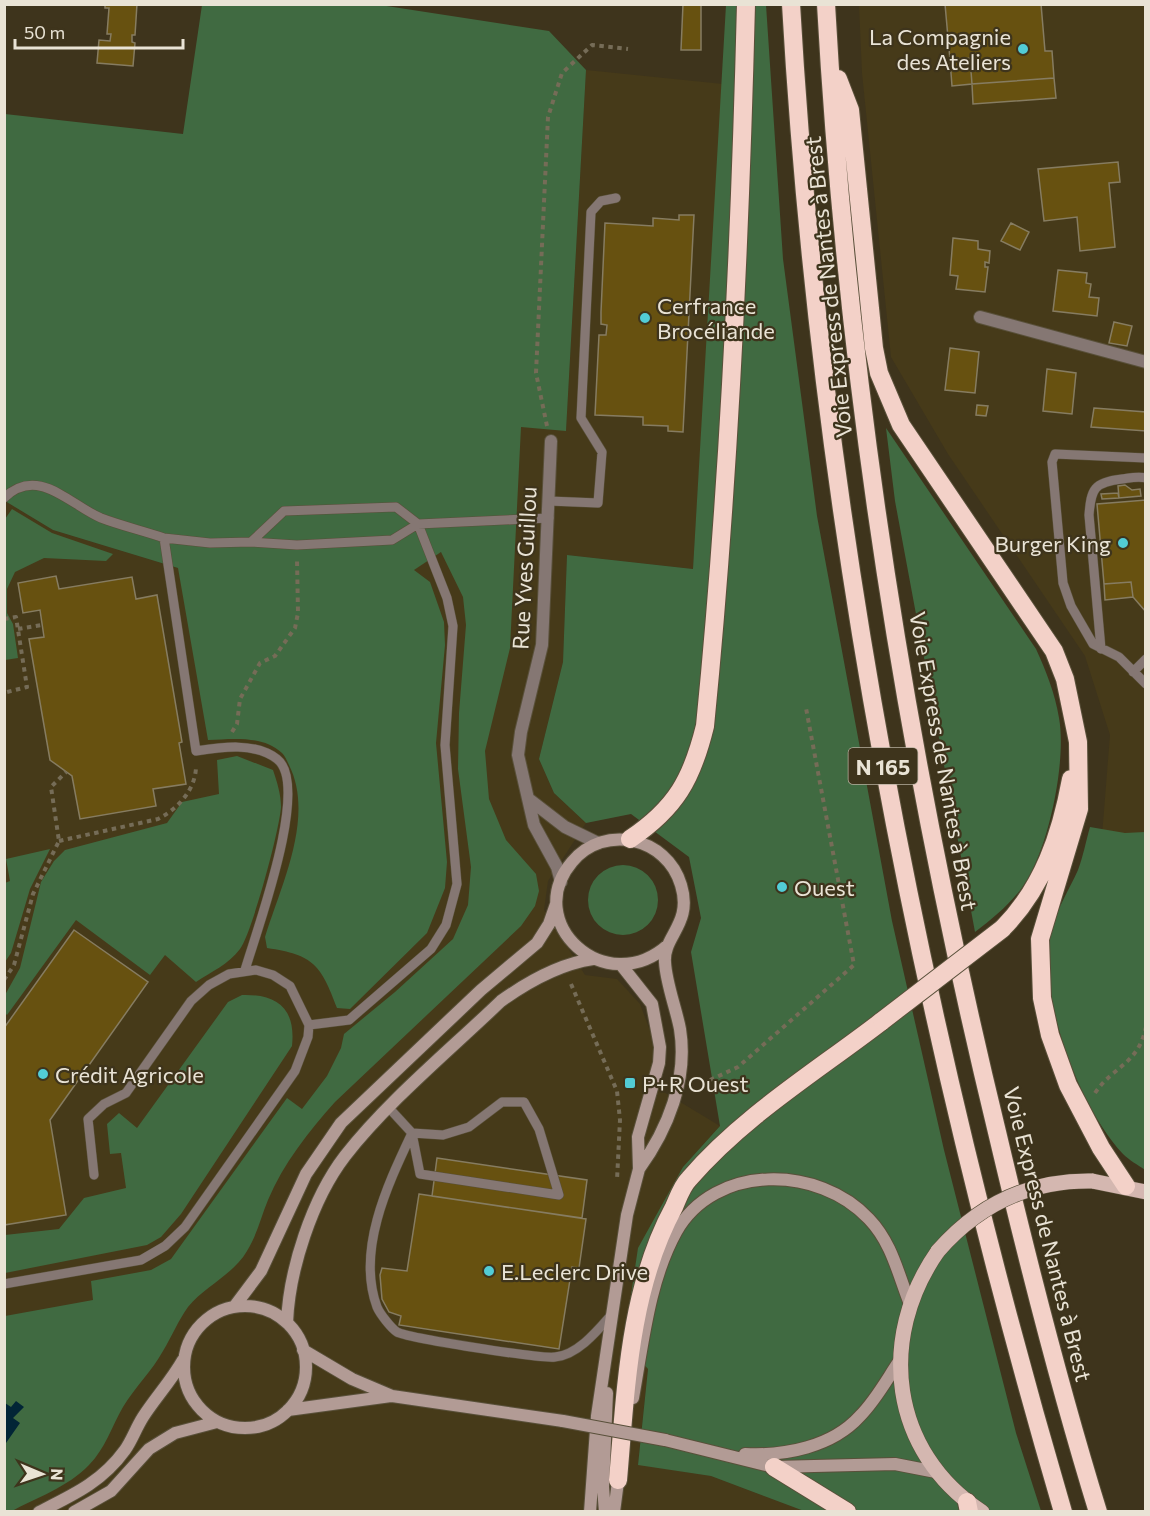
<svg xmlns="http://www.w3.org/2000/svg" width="1150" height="1516" viewBox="0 0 1150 1516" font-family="Commissioner,sans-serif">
<rect width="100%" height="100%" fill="#3e341c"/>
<path fill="#463a19" d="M859,5H1145V836H1102L1110,735L1085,656L948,454L891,357L862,73Z
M586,70L723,84L693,569L567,555L563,662L539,759L554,793L586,823L548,881L544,910L585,975L617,979L640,1004L655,1044L652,1085L720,1126L683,1167L648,1368L638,1464L711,1476L804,1511L5,1512V501L53,530L178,568L413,570L436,554L477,540L521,426L566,430Z"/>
<path fill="#406a41" d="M202,5H380L549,31L586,70L566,431L521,427L510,648L485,751L489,799L506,840L536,874L539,891L535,906L521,926L335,1102C309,1131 283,1164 268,1200C261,1217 257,1235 247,1251C233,1275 205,1286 188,1307C178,1321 172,1336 163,1351C152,1371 135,1387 123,1407C112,1426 105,1449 89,1465C68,1487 36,1498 10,1512L4,1511L5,1316L93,1300L91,1281L151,1270L171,1259L287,1098L302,1109L327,1076L341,1048L344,1034L395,992L453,939L468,905L471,867L458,769L459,713L466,625L463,597L441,552L414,570L430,582L444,622L445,645L436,743L447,862L445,888L427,933L350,1009L337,1008C321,965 314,955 267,948L265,937C281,885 315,817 289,765C287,761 285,756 282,753C263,735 232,739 208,740L178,568L53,530L5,501V114L183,134Z
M726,5H766L783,259L817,516L892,921L944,1150L1016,1433L1041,1511H804L711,1476L638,1465L648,1369L624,1342L638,1248L683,1167L720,1126L691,952L701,918L689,857L631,814L586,823L554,793L539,759L563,662L567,555L693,569Z
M886,428L1036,649C1046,671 1055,693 1059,718C1067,761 1048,854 1021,889C1008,906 992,919 975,932L895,501Z
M12,509L52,533L113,554L106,561L44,558L15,572L7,589V613L13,624L18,658L5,660V519Z
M237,756L273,770C277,782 281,794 281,807C280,828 252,933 240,949C229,964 211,972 196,982L165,955L150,975L76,920L7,1015L5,1013V995L20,968L41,882L54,861L65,850L167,823L182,802L219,794L217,760Z
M1090,827L1125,833L1145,832V1170C1138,1165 1129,1160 1123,1154C1079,1107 1035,993 1052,929C1057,908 1069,890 1078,870C1083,857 1086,841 1090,827Z
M50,849L30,889L11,953L5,962V883L10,881L6,859Z
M588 900a35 35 0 1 1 70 0a35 35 0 1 1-70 0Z
M242,995C277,994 296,1008 292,1046L181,1214L161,1237L147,1245L5,1273V1235L59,1229L84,1198L126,1188L121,1153L110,1154L107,1124L119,1113L137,1128L228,1002Z"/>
<path fill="#022536" d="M16,1401L24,1407L13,1418L20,1423L6,1443L5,1403L11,1407Z"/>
<path fill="#675110" stroke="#867c61" stroke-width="1.5" d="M105,4H137L135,35H132V42L135,43L133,66L97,63L99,40L110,41L111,34H107L109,8H105Z
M683,4H701V50H681Z
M945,4H1041L1045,51H1052L1054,78L972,84L970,58L950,60Z
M970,58L972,84L952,86L950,60Z
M1054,78L1056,98L973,104L972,84Z
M1118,162L1120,182L1109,183L1115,247L1080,251L1077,217L1044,221L1038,169Z
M679,215H694L683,432L668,431V426L643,425V417L595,415L599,335H606L607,325L601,324V312L605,223L653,226V218L679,220Z
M1011,223L1029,232L1020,250L1001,241Z
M953,238L978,241V249L990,251L989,263L985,262V267H988L985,292L956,289L958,276L950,275Z
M1058,270L1087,273L1086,283L1091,284L1089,297L1099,298L1097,316L1053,311Z
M1114,322L1132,326L1127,346L1109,343Z
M950,348L979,352L975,393L945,390Z
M1047,369L1076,373L1072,414L1043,411Z
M977,405L988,406L986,416L976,415Z
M1094,408L1146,412V431L1091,427Z
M1125,485L1132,490L1140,489L1141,496L1119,498L1118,486Z
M1118,493L1119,498L1102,499L1101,494Z
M1146,500V612L1133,597L1131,582L1104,584L1097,504Z
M56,576L59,589L132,577L136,599L157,595L182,742L179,743L186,784L153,789L156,806L80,819L72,776L50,760L29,639L44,637L40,610L23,613L18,583Z
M1131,582L1133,597L1105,600L1104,584Z
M74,930L148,982L50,1120L66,1215L4,1225V1028Z
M437,1158L587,1180L582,1218L432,1196Z
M419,1194L586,1219L579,1268L572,1267L559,1349L399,1325L401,1316L389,1312L382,1299L380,1275L382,1268L407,1271Z"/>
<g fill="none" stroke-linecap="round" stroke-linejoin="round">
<g stroke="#59503a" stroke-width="10">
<path id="lane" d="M1146,458L1055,454L1052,462L1063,583L1071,606L1093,644L1119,657L1146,684
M4,498C38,465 70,505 101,518C122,526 144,531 164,538
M549,501L598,503L602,452L581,418L591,212L601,201L616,198
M1101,649L1089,515C1091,489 1094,482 1122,479C1130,478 1138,476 1146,478
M1133,672L1146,659
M245,970C256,932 311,785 277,759C255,742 222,747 196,751L164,538L210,543L251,542
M309,1025L349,1020L431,949L446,925L457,884L445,745L453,626L447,598L418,524L396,507L284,511L251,542L297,545L392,540L418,524L549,518
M389,1108L412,1133L443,1135L469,1127L502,1102H524L539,1129L559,1195L420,1174L412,1133
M412,1133C388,1184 356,1250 377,1307C380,1314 391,1328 397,1332C408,1338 540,1359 555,1357C578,1355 598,1330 612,1314
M4,1284L141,1260L165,1246L185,1227L295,1071L308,1037L309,1025L290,986L273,975L256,970L229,974L209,985L191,1001L126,1093L104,1104L88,1119L94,1175"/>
</g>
<g stroke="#59503a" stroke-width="14">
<path id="street" d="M980,317L1146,362
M551,441L542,645L521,732L518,755L534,825L557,867L561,882
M530,800L565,827L598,843"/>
</g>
<g stroke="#59503a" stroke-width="14">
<path id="secondary" d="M639,1169C668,1129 688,1079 680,1029C676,1008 666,983 665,962C663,936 693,924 681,885C667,837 604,823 572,862C521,922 605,1001 668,945
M184 1367a61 61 0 1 1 122 0a61 61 0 1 1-122 0Z
M234,1307L261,1271L306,1174L341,1123L481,990L537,943L549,924L556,904
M287,1323C289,1270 312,1199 345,1156C388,1101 450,1050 501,1001C529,981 559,964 593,959
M303,1350L352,1379L392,1396L563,1421
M633,1398C643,1343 649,1281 676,1232C715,1163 819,1165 869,1219C892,1243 898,1274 910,1304
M288,1410L391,1396
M665,1440L774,1467L895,1464L936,1472
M745,1454C785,1456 832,1447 860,1416C876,1400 887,1379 900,1360
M39,1512C73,1495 102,1482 125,1450C132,1440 136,1428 143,1417C156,1397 171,1381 183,1360
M74,1512L111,1491L149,1449L175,1433L217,1422
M590,1512L597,1416L627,1215L639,1169L638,1137L659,1063L660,1047L652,1004L622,966
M605,1512L603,1487L607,1393
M614,1512L619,1474"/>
</g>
<g stroke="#59503a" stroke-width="16">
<path id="primary" d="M1092,1181L1146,1192
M938,1251C877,1338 890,1452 982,1512"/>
</g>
<g stroke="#59503a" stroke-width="20">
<path id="highway" d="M791,4C820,516 919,1021 1063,1512
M826,4C847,384 907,762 997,1132C1027,1259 1059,1386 1098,1512
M838,79L850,110L874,348L879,373L901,425L1054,651L1065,679L1078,742L1079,809L1040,939L1042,998L1050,1035L1068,1085L1101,1148L1126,1186
M630,839C676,808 692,779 705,726C729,486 740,245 746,4
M1002,929C1043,888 1061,834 1071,779
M774,1467L847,1512
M618,1480C626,1388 629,1290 674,1207C678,1198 682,1186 689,1179C743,1116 817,1071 882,1021
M967,1502L969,1512"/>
</g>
<path stroke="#756c57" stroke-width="4" stroke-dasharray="4.5 4.5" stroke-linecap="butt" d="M547,426L536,373L548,117L562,73L592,45L628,49
M4,619L16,617L27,687L7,692
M18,629L42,625
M232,732L237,724L240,699L260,663L275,656L295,628L298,613L297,559
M59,841L158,819C178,809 196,789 196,766
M4,980L14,965L33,894L59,841L51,787L66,772
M571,984L617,1091L620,1120L617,1180
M710,1080L738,1067L854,965L806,708
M1095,1093C1113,1066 1138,1065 1146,1027"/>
<use href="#lane" stroke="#857773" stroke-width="9"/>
<use href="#street" stroke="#857773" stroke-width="12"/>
<use href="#secondary" stroke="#b29b95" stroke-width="12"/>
<use href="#primary" stroke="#d4b7b0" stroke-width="15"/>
<use href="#highway" stroke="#f3d1c8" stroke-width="18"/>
<g stroke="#59503a" stroke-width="14" stroke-linecap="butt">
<path id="secondary-bridge" d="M563,1421L665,1440"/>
</g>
<g stroke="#59503a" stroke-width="16" stroke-linecap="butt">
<path id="primary-bridge" d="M938,1251C979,1204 1030,1180 1092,1181"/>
</g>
<g stroke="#59503a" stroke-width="20" stroke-linecap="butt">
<path id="highway-bridge" d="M882,1021L1002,929"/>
</g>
<use href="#secondary-bridge" stroke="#b29b95" stroke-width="12"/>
<use href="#primary-bridge" stroke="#d4b7b0" stroke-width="15"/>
<use href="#highway-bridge" stroke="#f3d1c8" stroke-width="18"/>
</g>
<g fill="#52ccd6" stroke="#3e341c" stroke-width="2">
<circle cx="1023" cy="49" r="6"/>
<circle cx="645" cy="318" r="6"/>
<circle cx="1123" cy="543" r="6"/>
<circle cx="782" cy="887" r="6"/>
<circle cx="43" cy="1074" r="6"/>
<rect x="624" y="1077" width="12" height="12" rx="3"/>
<circle cx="489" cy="1271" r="6"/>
</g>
<g text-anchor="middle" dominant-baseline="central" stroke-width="4.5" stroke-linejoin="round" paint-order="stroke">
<rect fill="#3e341c" stroke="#b6ae9e" stroke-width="1.5" x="848.5" y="748" width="69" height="36" rx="4.5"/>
<g font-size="21" font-weight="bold" fill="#e9e3d5">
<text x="883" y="766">N 165</text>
</g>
<g font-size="22" fill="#e9e3d5" stroke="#3e341c" text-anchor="start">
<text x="1011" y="36" text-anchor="end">La Compagnie<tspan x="1011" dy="25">des Ateliers</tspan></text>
<text x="657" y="305">Cerfrance<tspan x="657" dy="25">Brocéliande</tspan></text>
<text x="1111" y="543" text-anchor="end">Burger King</text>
<text x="794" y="887">Ouest</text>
<text x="55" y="1074">Crédit Agricole</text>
<text x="642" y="1083">P+R Ouest</text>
<text x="501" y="1271">E.Leclerc Drive</text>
</g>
<g font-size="22" fill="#e9e3d5" stroke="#3e341c">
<text transform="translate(828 287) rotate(-96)">Voie Express de Nantes à Brest</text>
<text transform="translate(524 568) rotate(-87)">Rue Yves Guillou</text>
<text transform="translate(944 761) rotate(80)">Voie Express de Nantes à Brest</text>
<text transform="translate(1048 1234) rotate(76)">Voie Express de Nantes à Brest</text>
</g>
</g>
<rect width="1150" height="1516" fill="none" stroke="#e9e3d5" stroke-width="12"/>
<g transform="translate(42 1474) rotate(92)" stroke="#3e341c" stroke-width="4.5" paint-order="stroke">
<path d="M0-4.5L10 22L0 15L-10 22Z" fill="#e9e3d5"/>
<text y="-9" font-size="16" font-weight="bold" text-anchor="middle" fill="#e9e3d5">N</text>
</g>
<path d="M15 39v9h168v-9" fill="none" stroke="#e9e3d5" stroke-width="3"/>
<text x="24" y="39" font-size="18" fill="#e9e3d5" stroke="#3e341c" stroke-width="4.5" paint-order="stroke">50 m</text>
</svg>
